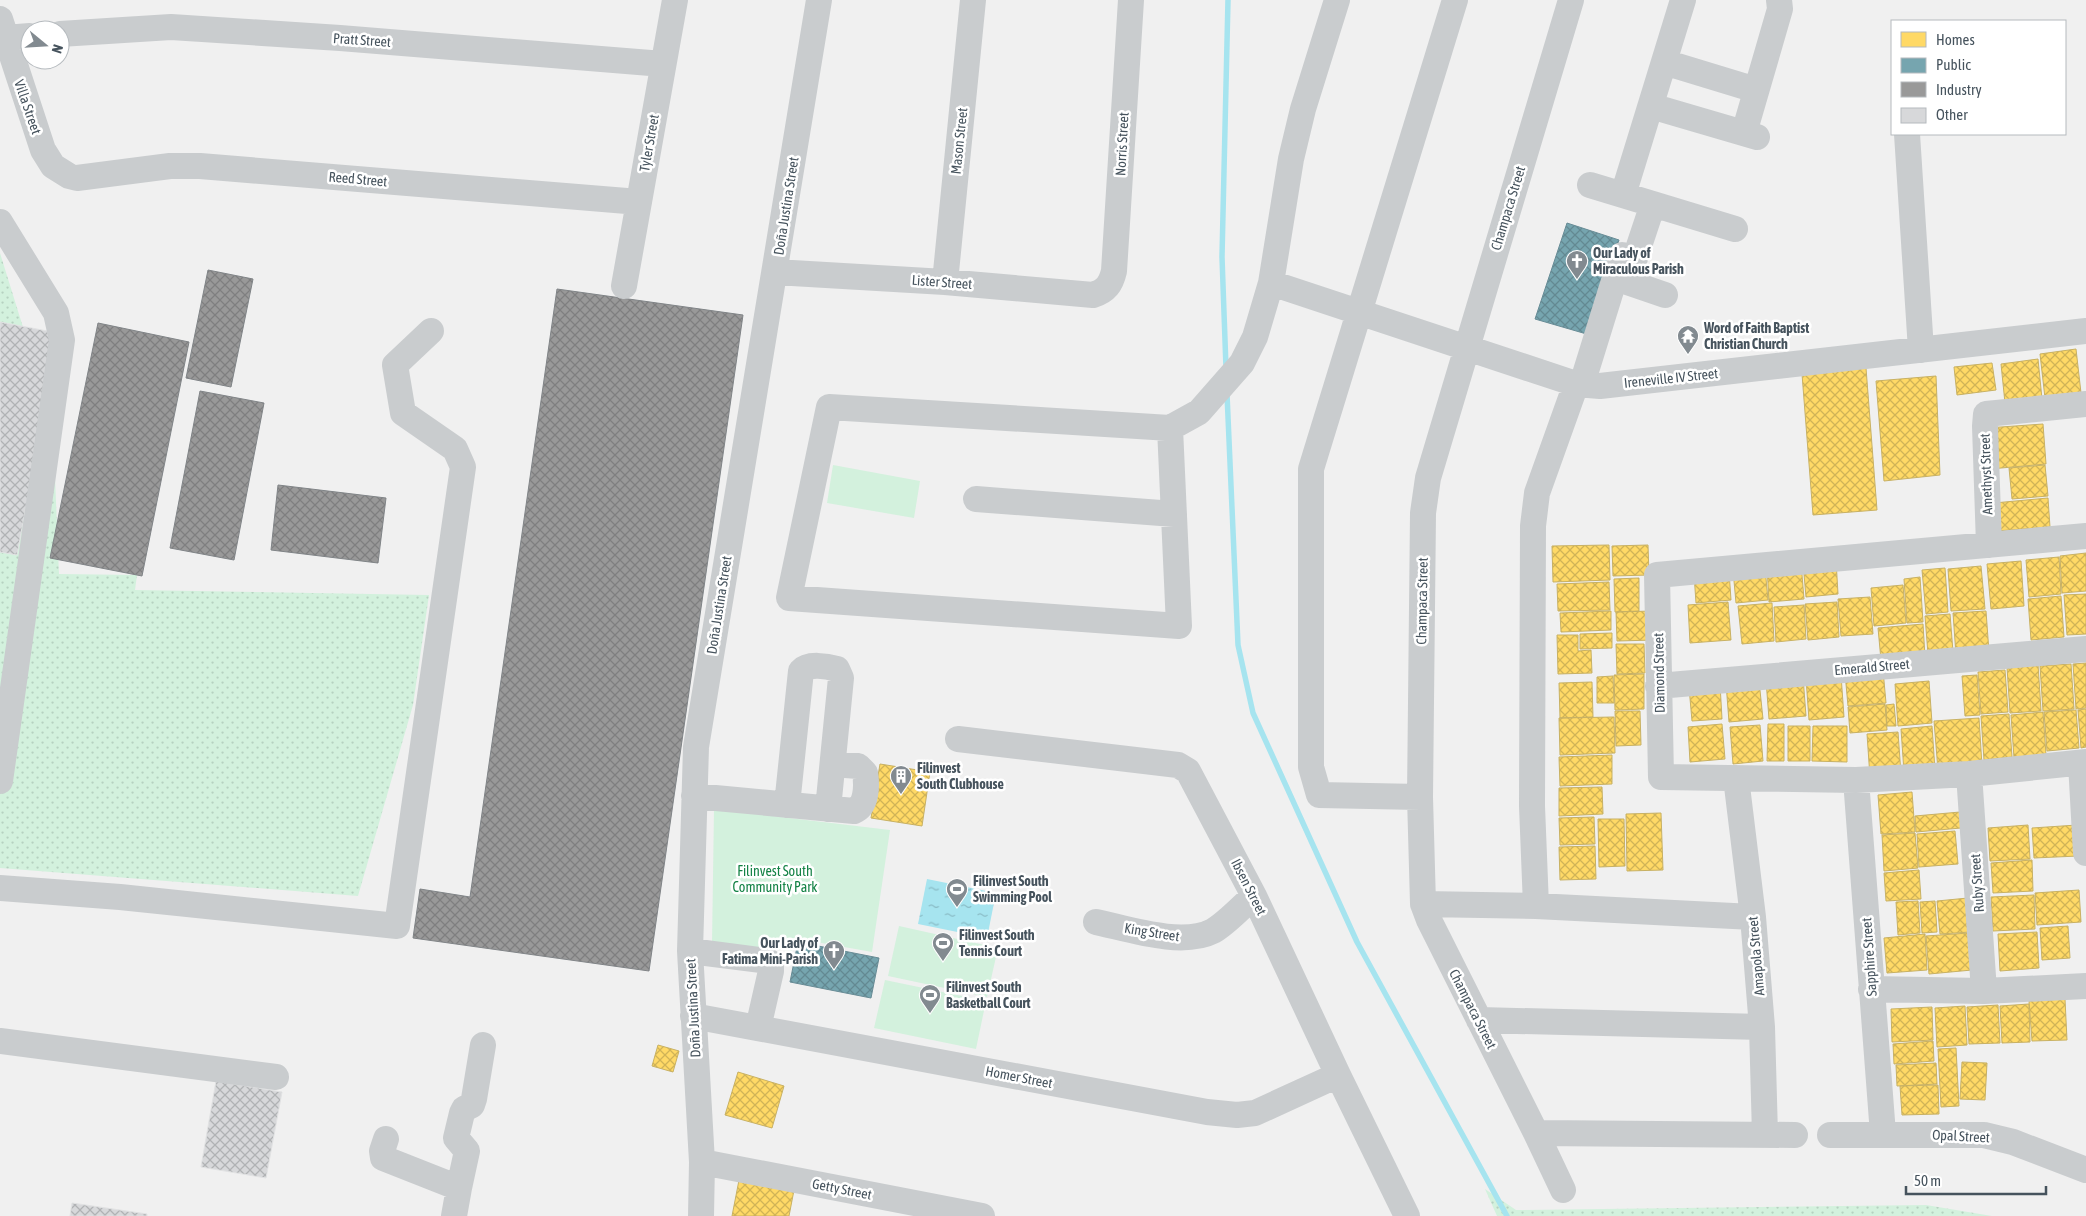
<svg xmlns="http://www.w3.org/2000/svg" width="2086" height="1216" viewBox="0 0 2086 1216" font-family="'Asap Condensed',sans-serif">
<defs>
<pattern id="grass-dots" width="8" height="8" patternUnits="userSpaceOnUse" patternTransform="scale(1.25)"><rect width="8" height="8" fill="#d3f1dd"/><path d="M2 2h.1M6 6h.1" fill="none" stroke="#b6d1c0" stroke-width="1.8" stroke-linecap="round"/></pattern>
<pattern id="water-ripples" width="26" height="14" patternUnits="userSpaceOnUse" patternTransform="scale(1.25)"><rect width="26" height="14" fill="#a6e4ef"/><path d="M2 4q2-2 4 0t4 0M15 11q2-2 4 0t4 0" fill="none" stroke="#89bbc5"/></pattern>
<pattern id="homes-cross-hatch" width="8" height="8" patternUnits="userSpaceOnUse" patternTransform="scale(1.25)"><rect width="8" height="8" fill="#ffd966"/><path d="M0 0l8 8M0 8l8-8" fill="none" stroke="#d0b357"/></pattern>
<pattern id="public-cross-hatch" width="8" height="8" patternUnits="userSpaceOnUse" patternTransform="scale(1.25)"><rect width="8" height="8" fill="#76a5af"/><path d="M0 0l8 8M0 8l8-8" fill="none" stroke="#638992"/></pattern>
<pattern id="industry-cross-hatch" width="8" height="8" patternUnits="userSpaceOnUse" patternTransform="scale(1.25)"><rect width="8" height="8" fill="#999"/><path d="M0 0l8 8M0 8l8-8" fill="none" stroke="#7f7f80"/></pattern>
<pattern id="building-cross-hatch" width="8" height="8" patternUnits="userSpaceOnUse" patternTransform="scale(1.25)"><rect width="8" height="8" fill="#d7d8da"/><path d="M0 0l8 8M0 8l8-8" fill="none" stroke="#b0b2b4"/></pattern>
</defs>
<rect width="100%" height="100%" fill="#f0f0f0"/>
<path fill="url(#grass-dots)" d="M0,253L31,353L54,453L59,574L137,575L135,590L429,595L413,705L358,896L0,868Z
M1485,1189L1516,1210L1926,1205L1992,1216H1497Z"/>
<path fill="#d3f1dd" d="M833,465L920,481L914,518L827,503Z
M714,809L890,830L872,952L794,938L792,951L712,943Z
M899,926L998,948L987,997L888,976Z
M885,980L986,1001L976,1049L874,1028Z"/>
<path fill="url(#water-ripples)" d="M927,879L996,893L987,938L918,924Z"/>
<path fill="url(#homes-cross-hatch)" stroke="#c8b163" d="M2076,349L2081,393L2045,398L2040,354Z
M2038,359L2042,399L2005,403L2001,364Z
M1992,363L1996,390L1957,395L1954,367Z
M1866,368L1877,510L1813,515L1802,374Z
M1936,376L1940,475L1884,481L1876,381Z
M2043,424L2046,464L1990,469L1987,428Z
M2045,465L2048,496L2012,499L2009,468Z
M2048,498L2050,527L1996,531L1994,503Z
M1609,545L1610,580L1553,582L1552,546Z
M1648,545L1649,575L1613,576L1612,546Z
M2086,553V591L2062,593L2060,556Z
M2059,557L2061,594L2029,597L2026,560Z
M1836,560L1838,594L1806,597L1803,563Z
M2021,561L2024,606L1991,609L1987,564Z
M1801,563L1804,599L1769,602L1767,566Z
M1981,566L1985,609L1951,611L1948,569Z
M1765,568L1768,600L1736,603L1733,570Z
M1945,568L1948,612L1926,614L1922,570Z
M1729,571L1731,600L1696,603L1694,574Z
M1920,577L1923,622L1907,623L1904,579Z
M1639,578V611L1615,612L1614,579Z
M1609,582L1610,610L1558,611L1557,584Z
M1903,585L1906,623L1874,626L1871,588Z
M2086,594V634L2067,635L2064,595Z
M2061,596L2064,637L2031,640L2028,599Z
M1870,597L1873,634L1841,636L1838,599Z
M1728,602L1731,640L1690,643L1688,605Z
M1837,602L1839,637L1808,640L1805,604Z
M1772,603L1774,641L1742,644L1738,606Z
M1804,605L1806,639L1776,642L1774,607Z
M1611,611V630L1561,632L1560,613Z
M1653,611L1654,640L1617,641L1616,612Z
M1986,611L1989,652L1956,655L1953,613Z
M1950,614L1953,652L1928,654L1925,616Z
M1923,624L1925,657L1881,660L1878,628Z
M1612,633V648L1580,649V634Z
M1557,635H1578V651L1591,650L1592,673L1558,674Z
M1616,644H1644L1645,673L1617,674Z
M2086,663V708L2076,709L2073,664Z
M2038,664L2041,711L2010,713L2007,667Z
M2071,664L2074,709L2043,711L2040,666Z
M1883,670L1886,703L1848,706L1845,673Z
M2005,670L2008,712L1981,714L1978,672Z
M1644,674V709L1615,710L1614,675Z
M1841,675L1844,717L1809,720L1806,678Z
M1977,675L1980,715L1965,716L1962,676Z
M1613,676L1614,703H1597V677Z
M1803,677L1806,716L1769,719L1766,680Z
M1759,681L1763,719L1729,722L1726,683Z
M1929,681L1932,723L1898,726L1895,684Z
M1592,682L1593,717L1560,718L1559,683Z
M1720,684L1722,719L1692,721L1689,687Z
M1885,704L1887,730L1850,733L1848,707Z
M1894,704L1896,726H1887L1886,705Z
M2086,709V747L2081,748L2078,710Z
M2076,710L2079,748L2047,751L2044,712Z
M1615,711H1640L1641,745L1616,746Z
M2043,712L2046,755L2014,758L2011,715Z
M2009,714L2012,757L1984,760L1981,716Z
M1614,717L1615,753L1560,755L1559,718Z
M1979,718L1982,766L1938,770L1934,721Z
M1722,724L1725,759L1690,762L1688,727Z
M1768,724H1784V761H1767Z
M1760,725L1763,761L1733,764L1730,727Z
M1788,726H1810V761H1788Z
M1813,726H1847V762L1812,761Z
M1932,726L1935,770L1904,772L1901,729Z
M1898,732L1901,774L1870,777L1867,734Z
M1612,755V784L1560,786L1559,757Z
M880,764L930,772L922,826L871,818Z
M1602,787L1603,814L1559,816V788Z
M1912,792L1915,832L1881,834L1878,795Z
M1960,812L1961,828L1916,832L1915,816Z
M1661,813L1663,870L1627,871L1626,814Z
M1594,817L1595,844L1560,845L1559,818Z
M1598,819H1624L1625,866L1599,867Z
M2028,825L2030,859L1990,861L1988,828Z
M2077,825L2078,856L2034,858L2032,828Z
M1955,831L1958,864L1919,867L1917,834Z
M1915,833L1918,868L1884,871L1882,835Z
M1595,846L1596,879L1560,880L1559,847Z
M2032,860L2033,891L1993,893L1991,863Z
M1919,870L1921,899L1886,901L1884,873Z
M2079,890L2081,922L2037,925L2035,893Z
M2034,895L2035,929L1993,931L1991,897Z
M1968,898L1970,932L1940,934L1937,901Z
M1918,901L1920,933L1898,935L1896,902Z
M1935,901L1937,932L1922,933L1920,902Z
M2068,926L2070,958L2042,960L2040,928Z
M2037,932L2039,968L2000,971L1998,934Z
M1969,933L1972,970L1929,974L1926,936Z
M1925,934L1927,970L1887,973L1884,938Z
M2065,999L2067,1040L2032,1041L2029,1001Z
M2029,1004L2030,1042L2002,1043L2000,1006Z
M1998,1005L2000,1043L1969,1044L1967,1007Z
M1965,1006L1967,1045L1937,1047L1935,1008Z
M1932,1007L1933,1040L1892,1042L1891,1009Z
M1933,1041L1934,1061L1894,1064L1893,1044Z
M658,1045L679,1051L673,1072L652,1066Z
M1956,1048L1959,1106L1941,1107L1938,1049Z
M1962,1062L1987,1063L1985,1100L1960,1099Z
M1936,1063L1937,1084L1897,1086L1896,1065Z
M738,1072L784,1086L772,1128L725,1115Z
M1938,1085L1939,1114L1902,1115L1900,1086Z
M740,1175L795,1185L789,1216H732Z"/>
<path fill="url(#public-cross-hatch)" stroke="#688c96" d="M1567,223L1619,240L1590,335L1535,319Z
M798,942L879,958L871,998L790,982Z"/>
<path fill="url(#industry-cross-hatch)" stroke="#808487" d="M208,270L253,279L231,387L186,378Z
M557,289L743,315L649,971L413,938L420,889L470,897Z
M98,323L189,342L142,576L50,558Z
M200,391L264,403L234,560L170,548Z
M278,485L386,498L378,563L271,550Z"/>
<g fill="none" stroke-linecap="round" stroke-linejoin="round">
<path stroke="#a6e4ef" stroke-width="5.5" d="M1226,368L1222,257L1228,0
M1227,394L1238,645L1253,713L1357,942L1507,1216"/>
</g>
<path fill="url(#building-cross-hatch)" stroke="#e1e2e3" d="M0,322L58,333L17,555L0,552Z
M216,1081L282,1092L266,1178L201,1167Z
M72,1203L147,1214V1216H70Z"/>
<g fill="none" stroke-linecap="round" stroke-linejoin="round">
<path stroke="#c9ccce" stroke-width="26" d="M0,19L43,150L53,166L69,176L77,178L170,166H200L639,202
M60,34L171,27L340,38L663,64
M5,38L30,36
M1664,62L1756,90
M1651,106L1757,137
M1744,133L1780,9L1779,0
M1907,134L1921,350
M1590,185L1735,229
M1623,195L1683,0
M1653,204L1627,282L1665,295
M0,222L56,313L62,340L0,781
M775,272L945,282L1093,295C1106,291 1111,284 1114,271L1131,0
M945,282L973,0
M1271,283L1576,384L1600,386L2086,331
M624,286L675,0
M1582,384L1622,255
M1170,428L1179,626L789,598L829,407L1170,428L1199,412L1242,363L1255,337L1271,283L1291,159L1303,109L1337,0
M976,499L1174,514
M2086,536L1657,575L1661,777L1856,780L1969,774L2086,762
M1989,545L1985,426L1986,414L2086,404
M1658,686L2086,649
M958,739L1178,765L1188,771L1254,896L1338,1075L1407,1216
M2081,763L2086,853
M1969,774L1984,991
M1736,778L1753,917L1762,1027L1765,1135
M1856,780L1883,1134
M694,796L854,811C867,806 867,785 865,773L858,766L833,764
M1420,797L1319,795L1311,767V469L1455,0
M787,805L801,671C808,663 827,666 837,669L841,678L828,809
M0,888L120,897L397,926L463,467L455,449L403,413L395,365L431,331
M1423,904L1536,906L1753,917
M1536,906L1532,806L1533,526L1537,493L1576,384
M1096,922C1129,929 1182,947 1213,931C1227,923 1241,907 1254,896
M690,951L768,961L771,965V971L758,1028
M1871,989L1984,991L2086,986
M693,1016L1207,1112L1237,1115L1255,1113L1338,1075
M1479,1020L1762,1027
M0,1041L276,1077
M1536,1133L1795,1135
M1830,1135H1984L2013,1142L2086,1170
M386,1139L382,1151L383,1158L459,1188L454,1216
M702,1162L982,1216
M459,1188L467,1151L456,1138L462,1113L464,1109L472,1105L474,1099L483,1045
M1563,1190L1536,1133L1429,920L1423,904L1420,797L1423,513L1428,478L1571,0
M701,1216L702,1162L690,951L696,747L819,0"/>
</g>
<defs>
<g id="church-pin" transform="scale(1.125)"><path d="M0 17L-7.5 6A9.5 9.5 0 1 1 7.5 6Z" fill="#828a90" stroke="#fff"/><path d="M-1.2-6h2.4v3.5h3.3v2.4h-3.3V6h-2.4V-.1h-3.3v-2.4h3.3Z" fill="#fff"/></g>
<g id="temple-pin" transform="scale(1.125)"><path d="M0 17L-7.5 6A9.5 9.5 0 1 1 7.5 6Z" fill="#828a90" stroke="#fff"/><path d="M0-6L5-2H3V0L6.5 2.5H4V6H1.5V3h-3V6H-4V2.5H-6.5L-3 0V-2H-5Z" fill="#fff"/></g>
<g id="building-pin" transform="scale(1.125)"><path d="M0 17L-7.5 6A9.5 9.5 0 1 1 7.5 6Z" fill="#828a90" stroke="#fff"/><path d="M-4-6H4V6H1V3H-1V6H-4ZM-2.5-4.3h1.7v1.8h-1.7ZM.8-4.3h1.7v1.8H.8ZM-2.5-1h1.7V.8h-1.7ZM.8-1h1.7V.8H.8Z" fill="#fff"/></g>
<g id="stadium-pin" transform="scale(1.125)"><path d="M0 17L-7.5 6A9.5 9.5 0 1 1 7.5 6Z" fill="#828a90" stroke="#fff"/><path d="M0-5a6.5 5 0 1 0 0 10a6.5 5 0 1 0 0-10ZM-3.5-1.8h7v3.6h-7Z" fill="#fff"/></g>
</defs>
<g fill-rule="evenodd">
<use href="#church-pin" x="1577" y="261"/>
<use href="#temple-pin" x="1688" y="336"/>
<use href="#building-pin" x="901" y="776"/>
<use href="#stadium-pin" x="957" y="889"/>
<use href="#stadium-pin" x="943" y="943"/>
<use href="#church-pin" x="834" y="951"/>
<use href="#stadium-pin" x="930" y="995"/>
</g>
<g text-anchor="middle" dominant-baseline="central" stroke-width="5" stroke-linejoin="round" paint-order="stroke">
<g font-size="14" fill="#46535d" stroke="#fff">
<text transform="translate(362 40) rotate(4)">Pratt Street</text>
<text transform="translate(28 107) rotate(71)">Villa Street</text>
<text transform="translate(959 141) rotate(-84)">Mason Street</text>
<text transform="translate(649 143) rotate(-80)">Tyler Street</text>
<text transform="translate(1122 144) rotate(-87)">Norris Street</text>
<text transform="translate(358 179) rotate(5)">Reed Street</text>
<text transform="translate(786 206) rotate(-81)">Doña Justina Street</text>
<text transform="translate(1508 208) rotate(-73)">Champaca Street</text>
<text transform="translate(942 282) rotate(4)">Lister Street</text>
<text transform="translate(1671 378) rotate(-6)">Ireneville IV Street</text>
<text transform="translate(1986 474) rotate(-92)">Amethyst Street</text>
<text transform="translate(1422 601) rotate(-89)">Champaca Street</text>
<text transform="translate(719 605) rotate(-81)">Doña Justina Street</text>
<text transform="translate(1872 667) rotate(-5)">Emerald Street</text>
<text transform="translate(1659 673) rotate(-91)">Diamond Street</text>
<text transform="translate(1977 883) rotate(-94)">Ruby Street</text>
<text transform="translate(1249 887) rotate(63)">Ibsen Street</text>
<text transform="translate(1152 932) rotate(9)">King Street</text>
<text transform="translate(1756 956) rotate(-95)">Amapola Street</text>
<text transform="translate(1869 957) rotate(-94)">Sapphire Street</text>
<text transform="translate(693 1008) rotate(-93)">Doña Justina Street</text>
<text transform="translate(1473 1009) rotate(63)">Champaca Street</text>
<text transform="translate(1019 1077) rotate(11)">Homer Street</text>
<text transform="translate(1961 1136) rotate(3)">Opal Street</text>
<text transform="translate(842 1189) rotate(11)">Getty Street</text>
</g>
<g font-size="14" font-weight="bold" fill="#46535d" stroke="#fff" text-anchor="start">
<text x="1593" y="253">Our Lady of<tspan x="1593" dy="16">Miraculous Parish</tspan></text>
<text x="1704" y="328">Word of Faith Baptist<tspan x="1704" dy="16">Christian Church</tspan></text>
<text x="917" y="768">Filinvest<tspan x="917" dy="16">South Clubhouse</tspan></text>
<text x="973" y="881">Filinvest South<tspan x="973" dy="16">Swimming Pool</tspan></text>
<text x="959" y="935">Filinvest South<tspan x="959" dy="16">Tennis Court</tspan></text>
<text x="818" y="943" text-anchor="end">Our Lady of<tspan x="818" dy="16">Fatima Mini-Parish</tspan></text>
<text x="946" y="987">Filinvest South<tspan x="946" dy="16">Basketball Court</tspan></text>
</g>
<g font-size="14" fill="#138245" stroke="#fff">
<text x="775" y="871">Filinvest South<tspan x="775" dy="16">Community Park</tspan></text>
</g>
</g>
<rect x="1891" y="20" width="175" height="115" fill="#ffffff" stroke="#b5babe"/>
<rect x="1901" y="32" width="25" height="15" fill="#ffd966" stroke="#b5babe"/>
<text x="1936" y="45" font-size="15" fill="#46535d">Homes</text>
<rect x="1901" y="58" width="25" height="15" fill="#76a5af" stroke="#b5babe"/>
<text x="1936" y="70" font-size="15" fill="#46535d">Public</text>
<rect x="1901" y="82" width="25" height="15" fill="#999999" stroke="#b5babe"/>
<text x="1936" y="95" font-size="15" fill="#46535d">Industry</text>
<rect x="1901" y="108" width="25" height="15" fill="#d7d8da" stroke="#b5babe"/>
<text x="1936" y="120" font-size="15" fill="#46535d">Other</text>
<g transform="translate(45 45) rotate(108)"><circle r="24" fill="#ffffff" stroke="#b5babe"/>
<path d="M0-4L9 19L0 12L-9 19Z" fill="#828a90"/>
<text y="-8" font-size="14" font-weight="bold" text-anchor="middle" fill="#46535d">N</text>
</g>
<path d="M1906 1186v8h140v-8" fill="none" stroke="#46535d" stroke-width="2.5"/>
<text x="1914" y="1186" font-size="15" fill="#46535d" stroke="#ffffff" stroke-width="4" paint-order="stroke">50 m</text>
</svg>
